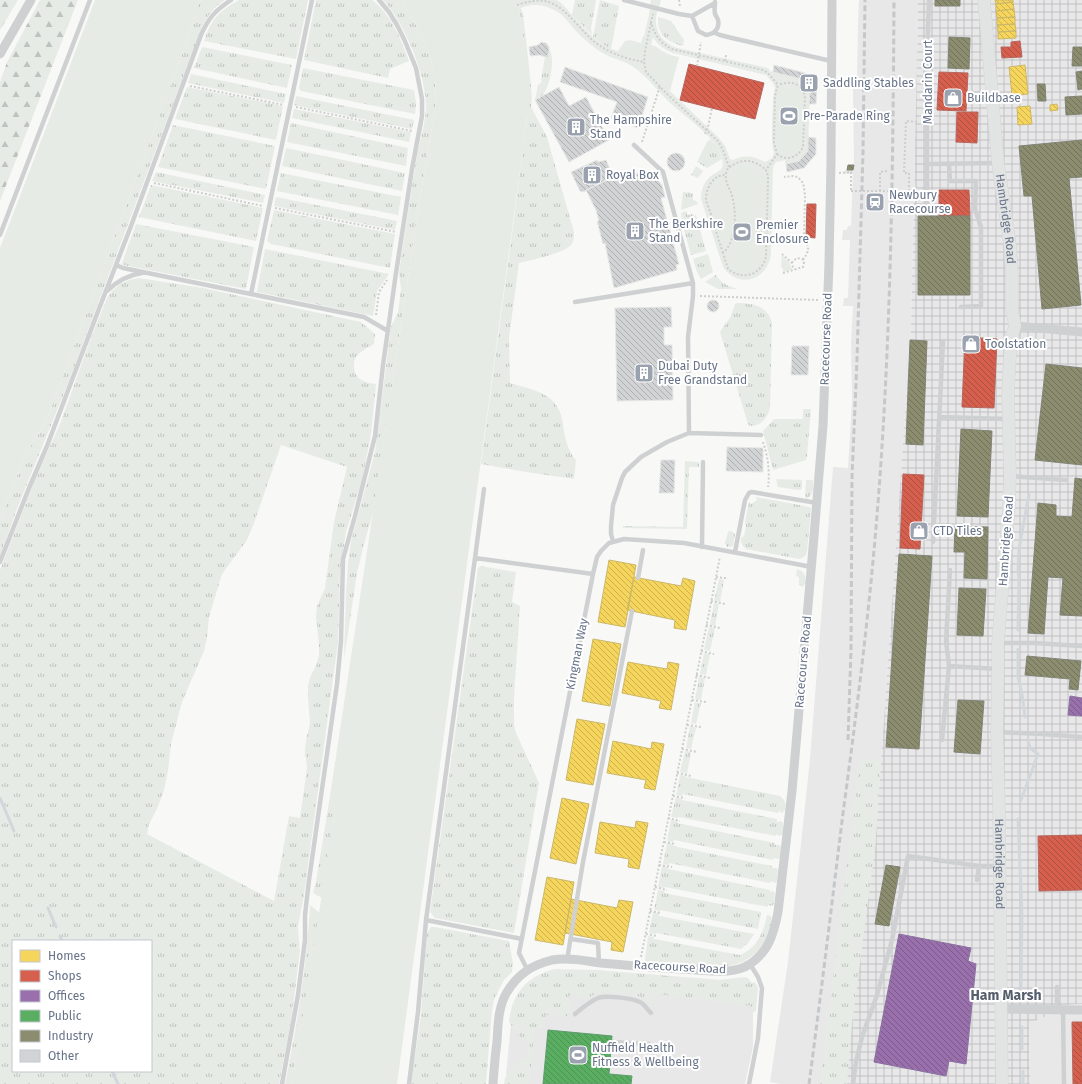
<svg xmlns="http://www.w3.org/2000/svg" width="1082" height="1084" viewBox="0 0 1082 1084" font-family="'Fira Sans',sans-serif">
<defs>
<pattern id="industrial-grid" width="8" height="8" patternUnits="userSpaceOnUse"><rect width="8" height="8" fill="#e8e8e9"/><path d="M0 4h8M4 0v8" fill="none" stroke="#c0c0c3"/></pattern>
<pattern id="grass-tufts" width="24" height="20" patternUnits="userSpaceOnUse"><rect width="24" height="20" fill="#e7ebe5"/><path d="M3 7l-1-3M5 7V3M7 7l1-3M15 17l-1-3M17 17v-4M19 17l1-3" fill="none" stroke="#bfc3bf"/></pattern>
<pattern id="forest-firs" width="22" height="20" patternUnits="userSpaceOnUse"><rect width="22" height="20" fill="#e7ebe5"/><path d="M5 1l3.5 6h-7zM16 11l3.5 6h-7z" fill="#bfc3bf"/></pattern>
<pattern id="homes-back-hatch" width="6" height="6" patternUnits="userSpaceOnUse"><rect width="6" height="6" fill="#f6d55c"/><path d="M-1 5l2 2M0 0l6 6M5-1l2 2" fill="none" stroke="#cbb152"/></pattern>
<pattern id="shops-back-hatch" width="6" height="6" patternUnits="userSpaceOnUse"><rect width="6" height="6" fill="#d6604d"/><path d="M-1 5l2 2M0 0l6 6M5-1l2 2" fill="none" stroke="#a85044"/></pattern>
<pattern id="offices-back-hatch" width="6" height="6" patternUnits="userSpaceOnUse"><rect width="6" height="6" fill="#9970ab"/><path d="M-1 5l2 2M0 0l6 6M5-1l2 2" fill="none" stroke="#7a5c8a"/></pattern>
<pattern id="public-back-hatch" width="6" height="6" patternUnits="userSpaceOnUse"><rect width="6" height="6" fill="#5aae61"/><path d="M-1 5l2 2M0 0l6 6M5-1l2 2" fill="none" stroke="#4e9256"/></pattern>
<pattern id="industry-back-hatch" width="6" height="6" patternUnits="userSpaceOnUse"><rect width="6" height="6" fill="#8c8c6e"/><path d="M-1 5l2 2M0 0l6 6M5-1l2 2" fill="none" stroke="#71725d"/></pattern>
<pattern id="building-back-hatch" width="6" height="6" patternUnits="userSpaceOnUse"><rect width="6" height="6" fill="#d2d3d4"/><path d="M-1 5l2 2M0 0l6 6M5-1l2 2" fill="none" stroke="#aeb0b2"/></pattern>
</defs>
<rect width="100%" height="100%" fill="#f8f8f7"/>
<path fill="#e8e8e9" d="M859,0H917L918,10L911,327L875,848L842,1084H780L770,1082L788,962L802,834L810,759L833,467L848,468L852,401L851,343L853,306H843L844,298H848L850,240H842L843,230H847L848,226H851L853,174H845V170H847L848,165H854L853,88L846,87V82L857,81L858,23Z
M595,970L734,981L753,989V1047L745,1084H506V1074L513,1004Z
M1082,1004V1084H1030L1029,1023L1063,1010L1065,1005Z"/>
<path fill="url(#industrial-grid)" d="M917,0H1082V1004L1065,1005L1063,1010L1029,1023L1030,1084H842L875,848L911,327L918,10Z"/>
<path fill="url(#grass-tufts)" fill-rule="evenodd" d="M202,0H225C214,7 208,15 202,27L69,381L18,506L0,556V520L24,457L46,422L198,11V5Z
M239,0H308L296,59L204,41C212,18 218,12 239,0Z
M316,0H372C391,14 401,39 409,61L390,69L388,78L304,60Z
M383,0H402L416,25L428,50L435,77L436,103L416,223L374,509L363,548L357,573L344,660L346,594L348,563L351,541L375,452L391,327L398,312L401,289L399,273C405,234 410,195 417,156C420,139 426,122 426,105C425,73 405,24 383,0Z
M575,0H596L591,28L592,35L572,15Z
M600,0L619,6L611,49L602,44L593,37Z
M521,8L523,14L528,57L532,97L531,107L547,137L574,232C574,236 574,241 572,244C566,253 530,260 519,263L509,338L510,383C526,388 549,391 558,408C562,415 563,424 564,432C566,442 569,452 576,460L574,479L526,472L481,464L514,219L527,115V94L526,75L524,43L519,9Z
M658,17L671,21L684,40L683,46C667,42 657,35 658,17Z
M202,47L292,65L287,88L194,68Z
M550,50C555,61 550,89 541,97C539,98 537,99 535,100L538,84L539,85L542,81L541,79L545,57L549,54Z
M303,68L414,90L416,103L415,114L301,91L299,88Z
M191,74L286,94L284,103L188,83Z
M187,87L283,106L276,140L175,119Z
M296,96L414,120L412,129L294,105Z
M294,109L411,132L409,142L292,118Z
M291,123L408,148L406,166L287,142Z
M173,125L275,146L266,189L158,167Z
M710,139L718,147L722,159L707,168L697,162L707,142Z
M286,148L405,173L402,191L282,166Z
M696,166L703,171L698,178L691,175Z
M156,172L265,195L263,203L152,181Z
M281,173L401,197L398,215L277,191Z
M151,185L263,208L256,241L139,217Z
M683,192L693,193V200L696,201L698,204L681,210Z
M276,197L397,221L395,230L274,206Z
M274,210L395,234L390,268L271,244L267,241Z
M686,211L688,215L693,214L694,216L696,215L698,222L683,227L681,213Z
M136,224L254,247L246,289L123,265L122,263Z
M699,226L706,251L691,255L684,230Z
M265,249L389,274L377,291L373,316L257,292Z
M708,254L713,272L701,279L697,272L693,259Z
M782,256L789,262L792,269L783,272V269L781,266Z
M716,275C722,284 728,286 738,289H718L705,282Z
M139,278L203,288L361,322L375,334L374,344C368,348 359,352 356,357C354,360 354,363 354,366C354,379 365,383 376,384L371,434L362,480L346,532L343,551L340,573L338,642L304,895L298,927L300,951L291,1022L279,1084H0V570L33,484L60,424L92,335L108,296L113,290L120,284L129,280ZM281,445L347,467L334,522L325,588L317,606L316,617L319,644V655L316,666L311,675L308,685V698L310,724L306,740L305,750L307,768L300,818L289,816L274,901L147,834L149,824L157,809L164,790L168,771L171,744L182,702L204,651L207,638L209,617L222,574L247,540L254,523ZM13,941H151V1071H13Z
M737,303C753,303 768,306 772,323L770,408C767,419 761,426 750,426L748,424L720,332C722,328 724,327 726,323C731,318 733,310 735,304Z
M803,409H811L807,456L806,460L773,470L763,431L774,419H803Z
M685,461L699,462V467H689L687,529L623,528V526L683,527Z
M776,479L802,480V489L799,490L778,487Z
M806,480H813C813,488 814,495 806,499L805,495Z
M756,497L810,507L811,509L807,552C805,556 804,558 799,559L746,549C742,546 741,543 741,538L744,536L746,526L745,522L749,502L751,504L757,500Z
M729,531H731L735,534L733,546L730,547H727L725,543L728,532Z
M480,566L516,572L512,602L520,606L514,698V725L516,733L539,783L514,933L435,918L430,912L478,568Z
M797,569C805,571 806,577 806,584L802,587L799,584V577L796,576Z
M719,579L724,580L720,602L714,601Z
M714,603L719,604L715,626L710,625Z
M709,627L715,628L710,651L704,650Z
M704,653L710,654L706,675L700,674Z
M699,677L705,678L701,700L695,699Z
M695,702L701,703L696,724L691,723Z
M690,726L696,728L691,749L686,748Z
M685,751L691,752L687,774L680,772Z
M860,760H881L875,848L852,1024L847,1084H820Z
M680,775L686,776V777L780,796C785,800 786,803 785,810L782,813L779,811L778,813L683,794L682,796L676,795Z
M330,796L334,804L335,812L322,898L313,893L316,882Z
M676,797L682,799V800L777,819V822L781,821L783,823V834L779,836L776,834V836L678,817V818L671,817Z
M671,820L677,821V823L775,843V845H780L781,847L780,858L777,859L774,858L773,860L674,840L673,842L667,841Z
M667,843L673,844V846L772,866V868H775L778,869L777,881L775,883L771,881L770,883L669,863V865L663,864Z
M662,866L668,867V869L770,890V892L773,891L775,893L774,904L772,906L768,905V907L665,887L664,888L658,887Z
M658,890L664,891V893L761,912L758,929L660,910V911L654,910Z
M310,905L320,913L292,1084H285C297,1025 307,965 310,905Z
M653,912L659,913V916L754,934L748,943L741,949L656,933L655,934L649,933Z
M767,915L771,916C773,924 769,932 766,939C763,946 758,951 752,956C732,971 713,967 690,965C676,964 661,963 647,962L645,960L648,936L654,937V939L740,955C757,949 764,931 767,915Z
M431,927H435L509,941L513,964L512,972L504,980L498,991L494,1000L492,1011L486,1084H411L421,1015L427,933Z
M555,969L595,970L718,980L744,977L748,978L752,983L755,982L758,988L756,1011L752,1013L751,1006L657,994L654,1003C648,1004 646,999 641,997C632,993 617,993 607,992C591,990 589,1007 573,993L567,998C570,1004 572,1009 567,1016C560,1015 553,1016 546,1015L544,1028L535,1027L529,1084H504L505,1078L520,1060H526L528,1041H523L509,1022C512,993 527,976 555,969Z"/>
<path fill="url(#forest-firs)" d="M0,0H18L0,30Z
M40,0H78L0,201V82L7,62Z"/>
<path fill="#e7ebe5" fill-rule="evenodd" d="M95,0H202L198,5V11L46,422L24,457L0,520V248Z
M402,0H557C562,3 566,8 570,13C583,27 599,47 618,51L625,41L630,40L641,43L643,36H644L649,15L651,0H661C660,6 656,13 656,19C655,33 665,44 678,48L768,68L771,72L773,71V72L802,79L810,90L808,151L799,161L786,164L785,163V160L776,162L773,167L771,254C768,280 739,290 723,267L701,199C701,190 704,181 712,175C715,173 720,171 722,168C724,164 722,157 720,153C715,137 682,114 669,102C657,90 646,75 632,66C620,59 605,57 594,47C587,42 580,35 574,29C568,22 563,14 554,10C543,4 530,3 519,9C525,42 529,81 527,114C526,125 524,136 523,148L397,1084H292L335,812L334,804L330,796L395,366L416,223L436,103L435,77L428,50L416,25ZM653,37C657,45 665,50 673,53L766,75L773,83L775,88L773,97L772,125V142L774,154L772,158L765,162C754,156 745,154 733,160L730,159L725,146L719,138L670,91L679,57C674,56 670,55 666,53C660,50 657,46 651,45Z"/>
<path fill="url(#homes-back-hatch)" stroke="#cbb869" d="M995,0H1013V2L996,4Z
M1013,2L1014,9L996,11V4Z
M1014,9L1015,17L997,18L996,11Z
M1015,17V24L997,25V18Z
M1015,24L1016,31L998,32L997,25Z
M1016,31V38L998,39V32Z
M1025,65L1028,94L1012,96L1009,67Z
M1057,104L1058,110L1050,111V105Z
M1030,106L1032,124L1018,125L1017,107Z
M609,560L636,565L625,627L598,622Z
M634,577L681,586L683,578L695,581L686,630L674,628L675,620L627,610Z
M593,639L621,644L610,706L582,701Z
M628,662L667,669L668,662L679,664L671,710L659,708L661,701L622,693Z
M577,719L605,724L593,785L566,780Z
M613,741L651,749L652,742L664,744L655,790L644,788L646,780L607,773Z
M562,798L589,804L576,864L550,858Z
M636,821L648,823L639,869L628,867L629,859L595,853L600,822L635,828Z
M547,877L574,882L563,945L535,940Z
M571,899L617,908L619,900L633,902L623,952L611,950L612,942L565,933Z"/>
<path fill="url(#shops-back-hatch)" stroke="#b5665f" d="M1020,41L1022,57L1002,58L1001,47H1011V42Z
M689,64L764,83L755,119L680,100Z
M939,72L968,73L966,111L937,110Z
M957,112H978L977,143L956,142Z
M939,190H969L970,216H939Z
M807,204H816L815,238L806,237Z
M965,337L997,339L994,408L962,407Z
M903,474L924,475L920,549L900,548Z
M1082,835V890L1039,891L1038,836Z
M1072,1022H1082V1084H1073Z"/>
<path fill="url(#offices-back-hatch)" stroke="#8a71a0" d="M1070,696L1082,698V716L1068,715Z
M899,934L971,948L968,961L976,964L966,1064L949,1061L946,1076L874,1062Z"/>
<path fill="url(#public-back-hatch)" stroke="#5e9c6d" d="M548,1030L612,1036L609,1074L632,1076L631,1084H543Z"/>
<path fill="url(#industry-back-hatch)" stroke="#818476" d="M935,0H960V6H935Z
M949,37L970,38L969,69L948,68Z
M1073,47H1082V66H1072Z
M1082,71V89L1078,90L1076,72Z
M1037,84H1045L1046,101H1038Z
M1082,96V114L1066,115L1065,97Z
M1082,140V177L1069,178L1081,305L1042,309L1032,196H1024L1019,146Z
M848,165H854L853,170H847Z
M918,216H970V295H918Z
M910,340L927,341L923,445L906,444Z
M1046,364L1082,368V465L1035,460Z
M961,429L992,431L988,517L957,516Z
M1075,478L1082,479V616L1060,615L1063,578L1048,577L1044,634L1028,633L1038,503L1056,505V516L1072,517Z
M955,526L988,527L987,579L964,578L965,552H954Z
M899,554L932,556L919,749L886,747Z
M959,588L986,589L983,636L957,635Z
M1027,656L1081,661L1078,690L1069,689L1070,679L1025,675Z
M958,700L984,701L980,754L954,752Z
M886,865L900,867L889,926L875,924Z"/>
<g fill="none" stroke-linecap="round" stroke-linejoin="round">
<path stroke="#d2d7db" stroke-width="3" d="M1018,630L1019,580L1018,570L1019,549L1029,494
M1018,649V677L1022,694L1025,717
M0,798L14,831
M1021,800L1038,754L1030,748L1028,741
M1018,819L1022,913L1021,989
M48,908L56,927
M60,936L62,941
M1022,1027V1049
M112,1071L118,1084
M1023,1071V1084"/>
</g>
<path fill="url(#building-back-hatch)" stroke="#e7e7e6" d="M541,42L546,43L549,47V54L545,57L540,55L531,56L530,55L529,47L538,45Z
M774,65L805,73L817,87L816,104H809L810,90L802,79L773,72Z
M565,67L648,97L638,128L611,118L617,102L560,82Z
M559,87L569,106L586,97L609,140L569,162L535,100Z
M808,137L816,138V154L804,168L787,172L786,164L799,161L808,151Z
M667 162a9 9 0 1 1 18 0a9 9 0 1 1-18 0Z
M597,160L598,162L606,160L613,177L583,192L580,191L571,172Z
M627,172L628,175L637,173L649,174L655,177L662,185L665,197L661,198L679,264L676,265L677,270L614,288L605,243L603,244L597,221H599L596,210L586,190L613,177Z
M707 306a6 6 0 1 1 12 0a6 6 0 1 1-12 0Z
M671,307L672,327H664V345H672L673,400L617,401L615,308Z
M792,346H809L808,375H791Z
M727,447L763,448V472L726,471Z
M661,460H675L674,493H659Z"/>
<g fill="none" stroke-linecap="round" stroke-linejoin="round">
<g stroke="#d3d5d6" stroke-width="13">
<g id="secondary">
<path id="s1" d="M984,0L998,163L1010,245L1012,276V310L1015,326L1011,339L1008,391L1010,476L1009,505L998,643V669L997,732L999,810L1002,1084"/>
</g>
</g>
<path stroke="#cecece" stroke-width="2" stroke-dasharray="2 2" stroke-linecap="butt" d="M679,0L680,7
M517,5C526,2 535,0 544,1C565,4 580,31 596,43C611,54 627,59 644,62
M651,23L653,14
M725,61L726,55
M697,66L701,42
M190,86L284,105
M296,107L412,131
M705,134L708,127L712,108
M642,142L660,86
M777,154C787,162 798,157 803,147L805,96C802,83 790,80 779,85
M729,167L723,150L718,141L667,94L646,72L644,62L645,51L651,23C655,35 660,43 672,49L763,70L768,73L778,85L776,91L775,97L774,143L777,154L766,170L768,176V180L766,257C761,275 743,281 728,269L723,253C737,241 737,209 731,193C729,187 725,182 726,175C726,169 729,167 735,164C746,158 756,161 766,170
M839,173L851,172V191
M154,183L263,206
M880,191V172L887,171
M909,191V173H904L906,121L919,122
M275,208L396,232
M723,253C719,241 715,229 712,217C710,211 707,205 706,199C706,188 713,175 725,175
M782,254L792,263L793,267L795,269
M792,263L793,261L797,258L803,259
M783,273L803,267L804,262L803,260C809,251 810,248 804,239L805,196L804,187L803,183L798,177L793,176L784,177
M700,296L818,300
M376,315L379,292L387,280
M763,442C768,456 770,473 768,487
M716,577L724,578H728
M711,601L725,604
M706,625L720,628
M701,651L714,654
M696,675L710,678
M692,700L706,702
M687,725L701,727
M682,749L697,752
M677,773L691,776
M673,796L685,798
M668,818L680,821
M664,842L676,844
M659,865L672,867
M655,887L667,890
M650,911L661,913
M646,934L657,936
M641,957L720,557"/>
<path stroke="#cfd0d2" stroke-width="4.5" d="M312,0L251,294L364,317L388,331
M624,0L679,14L692,16L715,3
M929,0L927,60V164L997,163
M692,16L698,31L706,35C714,34 720,29 718,20C718,19 716,16 715,14C714,11 715,6 715,2
M715,33L720,35L732,38L831,61
M634,145L663,172L693,283V296L688,337L689,433
M949,164L950,181H976L975,209L981,227V306L961,307
M927,206V164
M0,235L90,0
M116,265L123,268L251,294
M107,291C117,281 128,275 142,273
M575,302L693,283
M940,417L1007,419
M1010,476L1066,480
M613,541L611,534V526L613,505L622,478L625,472L641,457L667,442L689,433L761,435
M933,542L943,341
M702,547L703,462
M735,552L745,500L749,493L752,492L817,503
M475,558L484,489
M0,562L29,488L47,446L97,314L131,226L201,35C209,17 215,11 231,0
M638,578L643,550
M998,643H1034L1082,646
M949,666L998,669
M997,732L1042,734L1082,737
M942,740L949,666L946,641L950,570
M977,880L979,866H1000
M426,920L522,939
M571,939L598,943L599,963
M569,959L568,954L583,862L632,611
M527,969L519,953L593,574L597,557L601,551L609,543L624,539L684,543L812,567
M1057,1009V987
M1063,1010L1064,1084
M575,1014C582,1008 589,1002 598,998C605,995 637,998 643,1004C646,1007 648,1010 651,1013
M613,1042L649,1044
M282,1084L298,995L305,940V915L309,880L337,684L341,641L343,559L355,516L375,436L383,365L396,273L412,169L422,116V99L416,68L404,39L397,25L389,12L379,0
M409,1084L418,1012L426,920L475,558L593,574
M749,1084L758,1038L762,988L758,977L750,964
M853,1084L856,1062L862,1037L877,995L892,940L908,856L979,866"/>
<path stroke="#cfd0d2" stroke-width="9" d="M0,54L31,0
M1015,326L1082,332
M1001,1009L1082,1010
M493,1084C494,1070 495,1056 497,1042C498,1025 498,1007 507,992C518,974 532,965 552,960C568,957 585,961 601,963C633,966 665,968 697,970C714,971 735,974 750,964C769,951 774,933 778,912L792,791L814,536L823,426L829,263L831,161L832,0"/>
<use href="#secondary" stroke="#e2e3e3" stroke-width="12"/>
<path stroke="#c6c7c8" stroke-width="3" stroke-dasharray="6 3" stroke-linecap="butt" d="M848,740L851,650L852,477L857,360L863,152L865,0
M809,1084C821,994 832,903 843,813C857,710 870,606 878,503C891,336 893,168 894,0"/>
<path stroke="#cecece" stroke-width="2" stroke-dasharray="2 2" stroke-linecap="butt" d="M851,191H909"/>
</g>
<defs>
<g id="building-square" transform="scale(1)"><rect x="-9" y="-9" width="18" height="18" rx="4" fill="#9aa2af" stroke="#fff"/><path d="M-4-6H4V6H1V3H-1V6H-4ZM-2.5-4.3h1.7v1.8h-1.7ZM.8-4.3h1.7v1.8H.8ZM-2.5-1h1.7V.8h-1.7ZM.8-1h1.7V.8H.8Z" fill="#fff"/></g>
<g id="shop-square" transform="scale(1)"><rect x="-9" y="-9" width="18" height="18" rx="4" fill="#9aa2af" stroke="#fff"/><path d="M-5-2.5h2.3a2.7 3.5 0 0 1 5.4 0H5L5.5 6h-11ZM-1.5-2.5h3a1.5 2.3 0 0 0-3 0Z" fill="#fff"/></g>
<g id="stadium-square" transform="scale(1)"><rect x="-9" y="-9" width="18" height="18" rx="4" fill="#9aa2af" stroke="#fff"/><path d="M0-5a6.5 5 0 1 0 0 10a6.5 5 0 1 0 0-10ZM-3.5-1.8h7v3.6h-7Z" fill="#fff"/></g>
<g id="station-square" transform="scale(1)"><rect x="-9" y="-9" width="18" height="18" rx="4" fill="#9aa2af" stroke="#fff"/><path d="M-3-6H3Q5-6 5-4V2Q5 4 3 4L4.5 6H3L1.5 4h-3L-3 6H-4.5L-3 4Q-5 4-5 2V-4Q-5-6-3-6ZM-3.5-4v3h7v-3ZM-3.5 1v1.5H-2V1ZM2 1v1.5H3.5V1Z" fill="#fff"/></g>
</defs>
<g fill-rule="evenodd">
<use href="#building-square" x="809" y="83"/>
<use href="#shop-square" x="953" y="98"/>
<use href="#stadium-square" x="789" y="116"/>
<use href="#building-square" x="576" y="127"/>
<use href="#building-square" x="592" y="175"/>
<use href="#station-square" x="875" y="202"/>
<use href="#building-square" x="635" y="231"/>
<use href="#stadium-square" x="742" y="232"/>
<use href="#shop-square" x="971" y="344"/>
<use href="#building-square" x="644" y="373"/>
<use href="#shop-square" x="919" y="531"/>
<use href="#stadium-square" x="578" y="1055"/>
</g>
<g text-anchor="middle" dominant-baseline="central" stroke-width="4" stroke-linejoin="round" paint-order="stroke">
<g font-size="12" fill="#677388" stroke="#fff">
<text transform="translate(928 82) rotate(-90)">Mandarin Court</text>
<text stroke="none"><textPath href="#s1" startOffset="220">Hambridge Road</textPath></text>
<text transform="translate(826 339) rotate(-88)">Racecourse Road</text>
<text transform="translate(1006 541) rotate(-86)">Hambridge Road</text>
<text transform="translate(577 654) rotate(-79)">Kingman Way</text>
<text transform="translate(803 662) rotate(-85)">Racecourse Road</text>
<text stroke="none"><textPath href="#s1" startOffset="867">Hambridge Road</textPath></text>
<text transform="translate(680 967) rotate(3)">Racecourse Road</text>
</g>
<g font-size="12" fill="#677388" stroke="#fff" text-anchor="start">
<text x="823" y="83">Saddling Stables</text>
<text x="967" y="98">Buildbase</text>
<text x="803" y="116">Pre-Parade Ring</text>
<text x="590" y="120">The Hampshire<tspan x="590" dy="14">Stand</tspan></text>
<text x="606" y="175">Royal Box</text>
<text x="889" y="195">Newbury<tspan x="889" dy="14">Racecourse</tspan></text>
<text x="649" y="224">The Berkshire<tspan x="649" dy="14">Stand</tspan></text>
<text x="756" y="225">Premier<tspan x="756" dy="14">Enclosure</tspan></text>
<text x="985" y="344">Toolstation</text>
<text x="658" y="366">Dubai Duty<tspan x="658" dy="14">Free Grandstand</tspan></text>
<text x="933" y="531">CTD Tiles</text>
<text x="592" y="1048">Nuffield Health<tspan x="592" dy="14">Fitness &amp; Wellbeing</tspan></text>
</g>
<g font-size="14" font-weight="bold" fill="#555e6c" stroke="#fff">
<text x="1006" y="995">Ham Marsh</text>
</g>
</g>
<rect x="12" y="940" width="140" height="132" fill="#ffffff" stroke="#c2c7cf"/>
<rect x="20" y="950" width="20" height="12" fill="#f6d55c" stroke="#c2c7cf"/>
<text x="48" y="960" font-size="12" fill="#677388">Homes</text>
<rect x="20" y="970" width="20" height="12" fill="#d6604d" stroke="#c2c7cf"/>
<text x="48" y="980" font-size="12" fill="#677388">Shops</text>
<rect x="20" y="990" width="20" height="12" fill="#9970ab" stroke="#c2c7cf"/>
<text x="48" y="1000" font-size="12" fill="#677388">Offices</text>
<rect x="20" y="1010" width="20" height="12" fill="#5aae61" stroke="#c2c7cf"/>
<text x="48" y="1020" font-size="12" fill="#677388">Public</text>
<rect x="20" y="1030" width="20" height="12" fill="#8c8c6e" stroke="#c2c7cf"/>
<text x="48" y="1040" font-size="12" fill="#677388">Industry</text>
<rect x="20" y="1050" width="20" height="12" fill="#d2d3d4" stroke="#c2c7cf"/>
<text x="48" y="1060" font-size="12" fill="#677388">Other</text>
</svg>
